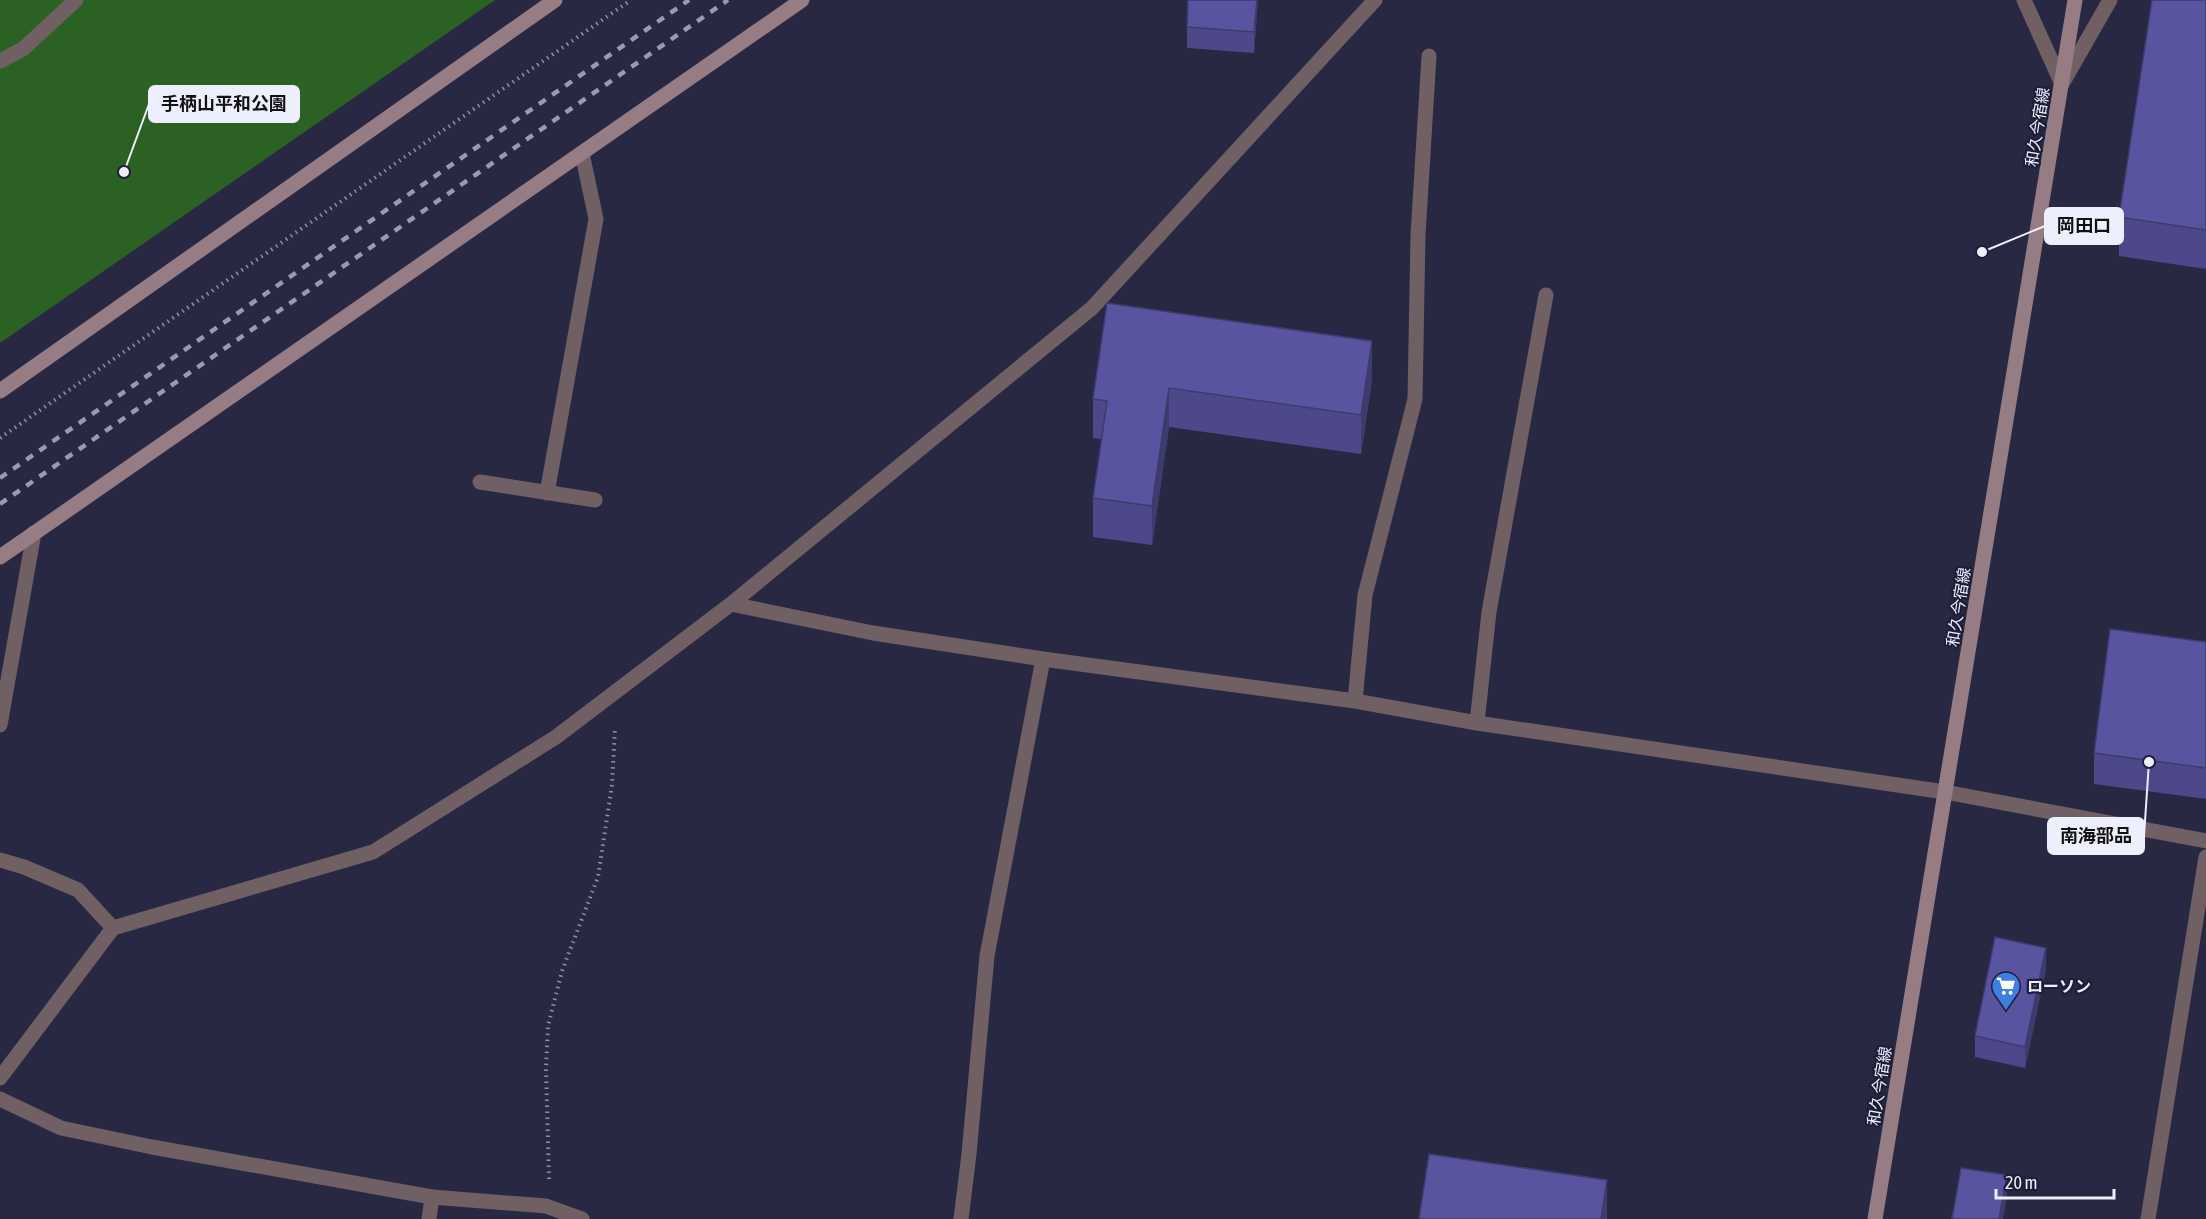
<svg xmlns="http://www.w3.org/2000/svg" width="2206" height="1219" viewBox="0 0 2206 1219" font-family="'Asap Condensed','Noto Sans JP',sans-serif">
<rect width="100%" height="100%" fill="#282843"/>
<path fill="#2b6123" d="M0,0H495L0,343Z"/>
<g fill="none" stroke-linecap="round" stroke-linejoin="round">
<path stroke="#8f8fa4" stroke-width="4" stroke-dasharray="1.5 4.5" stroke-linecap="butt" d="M0,438L631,0
M549,1179L546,1068L548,1026L562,971L598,877L612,785L615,728"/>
<path stroke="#705f63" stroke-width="15" d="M0,61L23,49L76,0
M0,725L34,533
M0,860L24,867L78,890L113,928
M0,1099L61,1128L152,1147L432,1197L546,1206L582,1219"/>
<path stroke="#705f63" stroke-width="15" d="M2024,0L2062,84
M2062,84L2110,0
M480,482L595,500
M547,493L596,219L582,153
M731,604L873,633L1043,659L1355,701L1477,723L1945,792L2206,841
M1355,701L1365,595L1415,399L1418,235L1429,56
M1477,723L1489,612L1546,295
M0,1078L113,928L373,852L556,737L731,604L1092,308L1375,0
M429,1219L432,1197
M961,1219L969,1154L987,956L1043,659
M2148,1219L2206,857"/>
<path stroke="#967c83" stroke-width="15" d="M0,391L555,0
M0,557L802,0
M1875,1219L2075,0"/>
<path stroke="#9a9aae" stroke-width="4.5" stroke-dasharray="8 8" stroke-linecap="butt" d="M0,478L689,0
M0,504L728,0"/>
</g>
<path fill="#4c4889" d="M1258,0L1254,53L1187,48V27Z
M2206,0V269L2119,256V217Z
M1107,303L1372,380L1361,454L1169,427L1152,545L1093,537V498L1102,439L1093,438V399Z
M2206,642V799L2094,784V753Z
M2046,969L2025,1068L1975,1057V1036Z"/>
<path fill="#3e3b6f" d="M1257,0H1258L1254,53V32Z
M1372,341V380L1361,454V415Z
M1169,388V427L1152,545V506Z
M2046,948V969L2025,1068V1047Z
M2007,1175V1197L2003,1219H1999Z
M1607,1180V1219H1601Z"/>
<path fill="#58549f" stroke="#3e3b6f" stroke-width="1.5" d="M1188,0H1257L1254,32L1187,27Z
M2152,0H2206V230L2119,217Z
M1107,303L1372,341L1361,415L1169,388L1152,506L1093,498L1107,401L1093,399Z
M2110,629L2206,642V768L2094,753Z
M1995,937L2046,948L2025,1047L1975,1036Z
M1429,1154L1607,1180L1601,1219H1419Z
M1961,1168L2007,1175L1999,1219H1952Z"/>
<defs>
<g id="supermarket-pin" transform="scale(1.5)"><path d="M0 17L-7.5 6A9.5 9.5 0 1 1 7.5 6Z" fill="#3f7fe0" stroke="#1f1e38"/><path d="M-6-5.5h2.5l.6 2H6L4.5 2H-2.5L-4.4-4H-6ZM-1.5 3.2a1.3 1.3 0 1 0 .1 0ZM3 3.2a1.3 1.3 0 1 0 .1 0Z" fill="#fff"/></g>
</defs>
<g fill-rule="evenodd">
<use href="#supermarket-pin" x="2006" y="986"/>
</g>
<g text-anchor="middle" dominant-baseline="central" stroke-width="4.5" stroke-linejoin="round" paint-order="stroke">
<g font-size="16" fill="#eeeffe" stroke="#1f1e38">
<text transform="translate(2037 127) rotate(-81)">和久今宿線</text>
<text transform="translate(1958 607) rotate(-81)">和久今宿線</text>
<text transform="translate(1879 1086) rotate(-81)">和久今宿線</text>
</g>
<g font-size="16" font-weight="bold" fill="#eeeffe" stroke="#1f1e38" text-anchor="start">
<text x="2027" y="986">ローソン</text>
</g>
</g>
<path fill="none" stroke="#eeeffe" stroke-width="2" d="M124 172L149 104M1982 252L2045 226M2149 762L2144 836"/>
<g fill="#eeeffe" stroke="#1f1e38" stroke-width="2">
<circle cx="124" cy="172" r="6"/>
<circle cx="1982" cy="252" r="6"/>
<circle cx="2149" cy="762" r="6"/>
</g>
<g fill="#eeeffe" stroke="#eeeffe" stroke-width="2">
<rect x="149" y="86" width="150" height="36" rx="6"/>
<rect x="2045" y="208" width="78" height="36" rx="6"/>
<rect x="2048" y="818" width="96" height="36" rx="6"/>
</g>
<g font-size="18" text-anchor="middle" font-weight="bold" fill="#111">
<text x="224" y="110">手柄山平和公園</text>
<text x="2084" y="232">岡田口</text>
<text x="2096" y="842">南海部品</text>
</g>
<path d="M1996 1189v9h118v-9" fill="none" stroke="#eeeffe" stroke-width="3"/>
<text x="2005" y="1189" font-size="18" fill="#eeeffe" stroke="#1f1e38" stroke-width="4.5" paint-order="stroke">20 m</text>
</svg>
